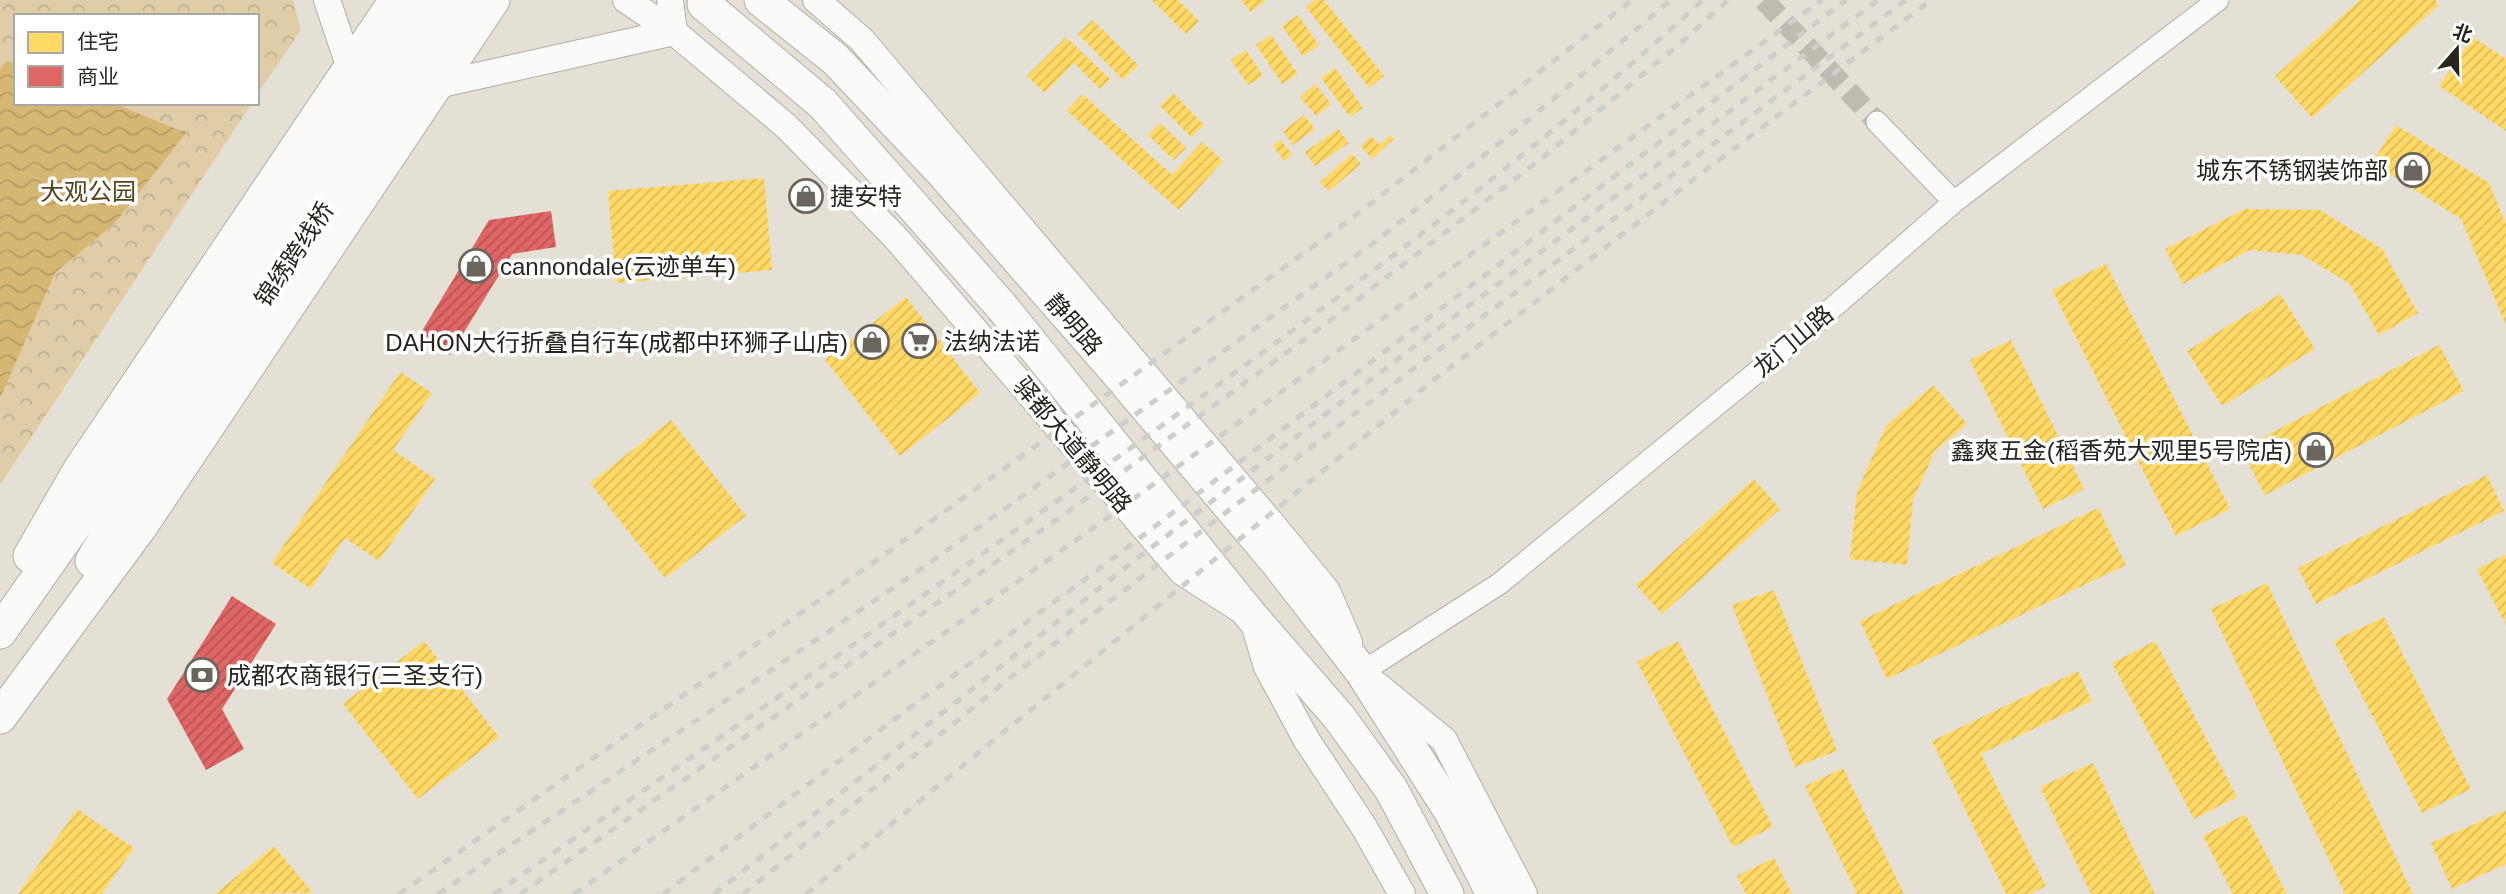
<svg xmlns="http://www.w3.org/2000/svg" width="2506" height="894" viewBox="0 0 2506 894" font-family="Helvetica,'Noto Sans SC',sans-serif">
<defs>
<pattern id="park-crowns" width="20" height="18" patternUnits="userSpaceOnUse" patternTransform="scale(1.75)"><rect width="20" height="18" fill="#e0cda8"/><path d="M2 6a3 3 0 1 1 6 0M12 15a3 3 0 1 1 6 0" fill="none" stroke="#c0b090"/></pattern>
<pattern id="water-waves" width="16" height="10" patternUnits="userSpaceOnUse" patternTransform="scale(1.75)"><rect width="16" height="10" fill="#d5b672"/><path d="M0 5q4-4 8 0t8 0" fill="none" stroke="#b79c62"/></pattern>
<pattern id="homes-hatch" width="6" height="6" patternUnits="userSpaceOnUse" patternTransform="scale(1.75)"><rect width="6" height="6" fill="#ffd966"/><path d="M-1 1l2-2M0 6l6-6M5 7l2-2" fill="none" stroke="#dbba58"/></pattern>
<pattern id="shops-hatch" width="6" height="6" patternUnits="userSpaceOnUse" patternTransform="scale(1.75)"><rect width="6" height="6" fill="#e06666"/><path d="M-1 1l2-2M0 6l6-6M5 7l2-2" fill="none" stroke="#b65453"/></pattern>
</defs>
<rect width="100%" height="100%" fill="#e5e0d6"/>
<path fill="url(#park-crowns)" d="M0,0H293L301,30L257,95V16H16V103H252L0,485Z"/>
<path fill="url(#water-waves)" d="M7,61L16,64V103H113L186,133L115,223L55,273L0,398V69Z"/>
<path fill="url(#homes-hatch)" d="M1152,0H1178L1199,21L1186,34Z
M1241,0H1266L1251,12Z
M1315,0H1324L1384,76L1369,88L1306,7Z
M2360,0H2435L2439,5L2312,118L2275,76Z
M1298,15L1319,45L1303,56L1282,26Z
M1093,20L1138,65L1123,80L1078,34Z
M1271,35L1298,74L1282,84L1256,45Z
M1066,37L1110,79L1100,89L1074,63L1045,93L1027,76Z
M2473,37L2506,59V131L2439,86Z
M1246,50L1263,76L1248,85L1231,60Z
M1335,68L1363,108L1350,117L1321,78Z
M1315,84L1331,104L1316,116L1300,97Z
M1173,93L1204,125L1191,137L1160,106Z
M1082,94L1172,175L1202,142L1223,161L1179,210L1067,111Z
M1304,115L1315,129L1293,145L1283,131Z
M1160,123L1186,148L1174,160L1148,135Z
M2396,125L2489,183L2506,224V325L2461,219L2372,163Z
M1338,129L1349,143L1315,166L1305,152Z
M1390,135L1394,139L1372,159L1361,146L1371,136L1380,145Z
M1281,140L1292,154L1284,161L1273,146Z
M1352,154L1361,164L1329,191L1320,182Z
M764,178L772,270L616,283L608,191Z
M2245,209L2320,210L2382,249L2418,313L2379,335L2350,284L2302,255L2250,250L2183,284L2165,249Z
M2106,264L2230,509L2176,536L2052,290Z
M2280,294L2315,349L2222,406L2187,351Z
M906,297L980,393L900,456L825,360Z
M2011,340L2084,489L2043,509L1970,360Z
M2439,345L2464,391L2265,495L2241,449Z
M400,372L432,393L393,450L435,479L379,561L345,538L311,589L272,563Z
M1933,385L1967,424L1935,451L1913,500L1907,565L1850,559L1857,492L1886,426Z
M671,420L746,516L665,578L590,483Z
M2487,475L2504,511L2316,604L2298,568Z
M1754,479L1780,509L1662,614L1636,585Z
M2098,508L2126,565L1887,679L1860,621Z
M2506,554V625L2477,569Z
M2267,583L2413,894H2345L2211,609Z
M1774,590L1837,751L1795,767L1732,605Z
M2384,617L2471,789L2422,813L2334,641Z
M424,641L499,737L418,799L343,704Z
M1678,641L1773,827L1733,847L1637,662Z
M2155,641L2237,797L2194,819L2112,663Z
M2078,671L2092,701L1981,754L2046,886L2030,894H2006L1932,741Z
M2093,763L2155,894H2091L2040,787Z
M1843,768L1904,894H1857L1805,786Z
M77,809L134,848L102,894H18Z
M2506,810V864L2452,889L2431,843Z
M2245,814L2287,894H2233L2203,836Z
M274,846L313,893L215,894Z
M1774,858L1792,894H1746L1737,876Z"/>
<path fill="url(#shops-hatch)" d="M551,211L556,247L512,254L450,355L419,336L489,220Z
M232,596L276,624L222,709L244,749L206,770L167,699Z"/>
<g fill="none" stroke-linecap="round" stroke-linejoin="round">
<path stroke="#bfbbb1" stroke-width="21" stroke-dasharray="21 10" stroke-linecap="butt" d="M1764,0L1877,122"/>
<g stroke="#b2aea7" stroke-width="23">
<path id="minor" d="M1877,122L1954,202
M1362,672L1499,584L1798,338L1954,202L2218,0"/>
</g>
<g stroke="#b2aea7" stroke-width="28">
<path id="tertiary" d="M327,0L350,68
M626,0L674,32L786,126L896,238L1182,572L1252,617L1267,667L1306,739L1364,827L1402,894
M816,0L862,40L1273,525L1327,591L1349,642
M437,85L674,32L670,0
M1377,685L1444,740L1524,894"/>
</g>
<g stroke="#b2aea7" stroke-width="35">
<path id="primary" d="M761,0L835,59L942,172L1115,370L1276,561L1362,672L1451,812L1493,894
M704,4L823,104L1002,307L1252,617L1339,717L1391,789L1447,894
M30,556L79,471L396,0
M92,561L125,507L464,0
M0,632L99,491L427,0
M0,717L141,526L493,0"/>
</g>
<use href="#minor" stroke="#fbfaf9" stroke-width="21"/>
<use href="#tertiary" stroke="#fbfaf9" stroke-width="26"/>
<use href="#primary" stroke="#fbfaf9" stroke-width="33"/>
<path stroke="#d0cecb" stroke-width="5" stroke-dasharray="9 9" stroke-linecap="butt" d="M399,894L891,550L1347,222L1632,0
M438,894L914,574L1371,245L1521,126L1671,0
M494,894C722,736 950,579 1175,416C1356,285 1538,152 1703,0
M520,894L1069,511L1323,326L1542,158L1683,41L1728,0
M574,894L1082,536L1822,0
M663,894L904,712L1099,569L1846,0
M714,894L1135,560L1411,349L1878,0
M743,894L1011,677L1421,363L1906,0
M806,894L1434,380L1703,172L1931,0"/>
</g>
<defs>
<g id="shop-ring" transform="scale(1.75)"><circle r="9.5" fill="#fff" stroke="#6a665e" stroke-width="1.5"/><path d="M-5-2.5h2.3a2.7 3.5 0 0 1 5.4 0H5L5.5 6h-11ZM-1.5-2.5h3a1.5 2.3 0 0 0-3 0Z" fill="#6a665e"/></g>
<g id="supermarket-ring" transform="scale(1.75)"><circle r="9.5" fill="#fff" stroke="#6a665e" stroke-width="1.5"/><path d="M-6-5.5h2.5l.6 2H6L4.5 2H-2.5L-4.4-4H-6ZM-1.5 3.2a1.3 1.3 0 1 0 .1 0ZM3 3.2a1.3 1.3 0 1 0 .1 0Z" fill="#6a665e"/></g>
<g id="bank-ring" transform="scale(1.75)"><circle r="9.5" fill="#fff" stroke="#6a665e" stroke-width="1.5"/><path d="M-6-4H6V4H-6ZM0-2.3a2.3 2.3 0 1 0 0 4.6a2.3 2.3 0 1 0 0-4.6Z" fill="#6a665e"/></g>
</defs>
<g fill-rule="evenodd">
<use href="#shop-ring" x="2413" y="170"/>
<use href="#shop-ring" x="806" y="196"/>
<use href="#shop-ring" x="476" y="266"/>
<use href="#supermarket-ring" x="919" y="341"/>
<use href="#shop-ring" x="872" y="342"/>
<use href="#shop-ring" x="2316" y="450"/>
<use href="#bank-ring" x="202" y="675"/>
</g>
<g text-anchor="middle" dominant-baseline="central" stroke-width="7" stroke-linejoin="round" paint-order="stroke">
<g font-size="24" fill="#28251e" stroke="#fff" text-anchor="start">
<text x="2388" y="170" text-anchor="end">城东不锈钢装饰部</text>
<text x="830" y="196">捷安特</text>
<text x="500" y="266">cannondale(云迹单车)</text>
<text x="944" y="341">法纳法诺</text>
<text x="848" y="342" text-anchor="end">DAHON大行折叠自行车(成都中环狮子山店)</text>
<text x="2292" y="450" text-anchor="end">鑫爽五金(稻香苑大观里5号院店)</text>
<text x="227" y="675">成都农商银行(三圣支行)</text>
</g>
<g font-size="24" fill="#54421b" stroke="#fff">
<text x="88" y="191">大观公园</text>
</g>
<g font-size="24" fill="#28251e" stroke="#fff">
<text transform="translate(294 254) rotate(-56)">锦绣跨线桥</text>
<text transform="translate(1074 324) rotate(49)">静明路</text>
<text transform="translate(1793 341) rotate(-40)">龙门山路</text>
<text transform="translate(1073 445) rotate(50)">驿都大道静明路</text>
</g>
</g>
<rect x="14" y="14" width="245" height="91" fill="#ffffff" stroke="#a9a8a5" stroke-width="2"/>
<rect x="28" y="32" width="35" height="21" fill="#ffd966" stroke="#a9a8a5" stroke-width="2"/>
<text x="77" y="49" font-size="21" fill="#28251e">住宅</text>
<rect x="28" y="66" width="35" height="21" fill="#e06666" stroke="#a9a8a5" stroke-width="2"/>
<text x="77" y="84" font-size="21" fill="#28251e">商业</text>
<g transform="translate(2457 49) rotate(20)" stroke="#ffffff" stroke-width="5" paint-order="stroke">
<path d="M0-5L12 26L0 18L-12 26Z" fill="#28251e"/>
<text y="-10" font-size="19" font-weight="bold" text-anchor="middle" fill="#28251e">北</text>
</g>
</svg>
